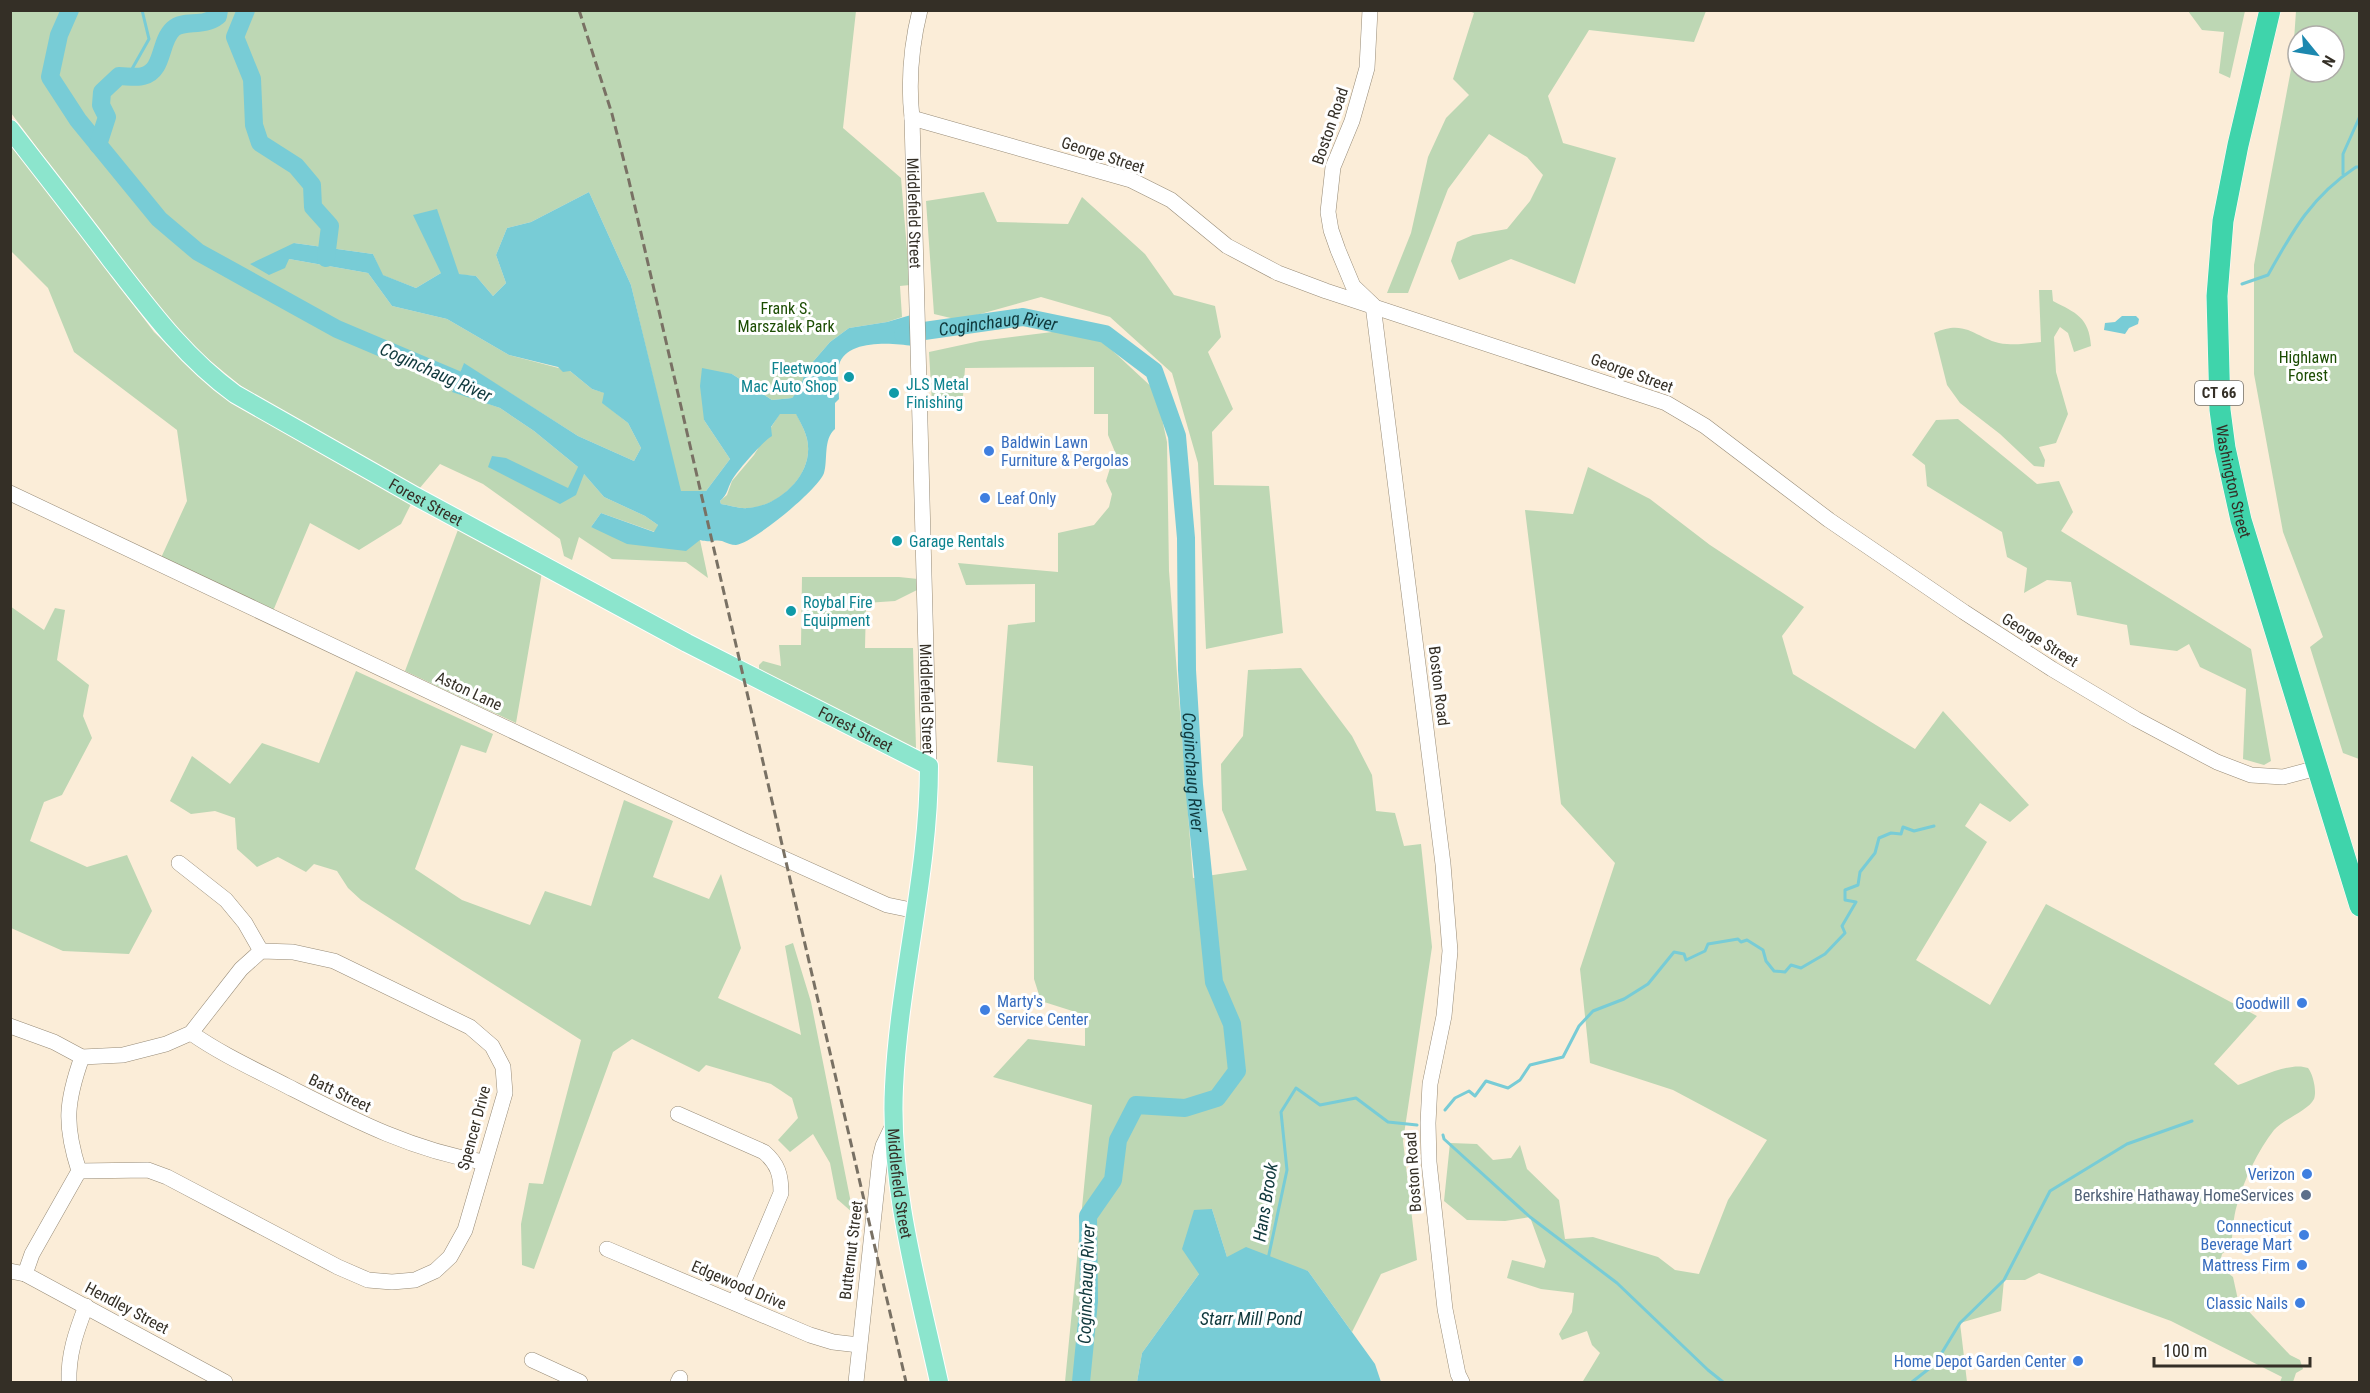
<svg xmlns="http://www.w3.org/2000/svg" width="2370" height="1393" viewBox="0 0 2370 1393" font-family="'Roboto Condensed',sans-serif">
<rect width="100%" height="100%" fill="#fbedd8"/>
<path fill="#bdd7b4" d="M11,11H856L843,128L901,178L910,285L900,286L902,317L887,322L849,328L830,342L805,371L801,386L792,398L772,400L732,374L704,420L730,459L706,491H680L631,285L589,192L531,222L507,228L496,255L506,283L493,296L476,276L441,273L416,288L382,275L373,254L294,243L289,259L368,273L392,306L447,319L509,355L570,371L592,389L605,393L603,403L628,423L641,448L634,461L578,436L464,364L452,391L500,408L534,431L578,467L604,497L645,516L658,525L655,532L601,513L591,527L700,540L708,578L686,562L612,559L579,537L572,560L564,556L560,539L483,484L440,464L419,489L252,395L198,351L150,298L11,113Z
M1469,11H1706L1694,42L1589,30L1548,96L1563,143L1616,158L1575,284L1511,259L1459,280L1451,261L1457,242L1473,235L1507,229L1530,201L1543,175L1527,157L1489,134L1448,189L1408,293H1387L1411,233L1428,157L1446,118L1469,95L1453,79L1474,13Z
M2188,11H2245L2230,78L2219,73L2224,32L2202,30Z
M2296,11H2359V759L2343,753L2310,647L2323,637L2283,532L2254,374V265L2293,59H2298V72H2334V36H2298V42L2294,40Z
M10,140L154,332L206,382L411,504L401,524L359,550L310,523L273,611L160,560L187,501L177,430L74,352L48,288L11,251Z
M984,192L997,222L1068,224L1082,197L1145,254L1174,295L1215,306L1221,337L1208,352L1233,409L1212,432L1214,485L1269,486L1283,633L1206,649L1198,463L1172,373L1110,317L1041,297L959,320L934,314L926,201Z
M2039,290H2052L2053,301C2076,313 2089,317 2091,346L2074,352L2068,333L2060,327L2054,337L2056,372L2068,414L2056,443L2039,447L2045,460L2044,467L2034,466L2000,434L1960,403L1947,385L1934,333C1969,317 1977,342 2007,344C2018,345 2030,343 2041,342Z
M1060,331L1101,340L1156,391L1167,442L1169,571L1193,878L1247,870L1222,810L1221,764L1243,736L1248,670L1301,668L1352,736L1372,775L1376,811L1395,813L1404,846L1421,844L1432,947L1403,1141L1417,1260L1381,1274L1352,1332L1308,1271L1227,1257L1212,1209L1199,1274L1142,1353L1137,1382H1065L1092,1105L993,1077L1028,1039L1085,1046V1015L1041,1001L1034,979L1033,766L997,762L1008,625L1035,622V584L966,585L958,563L1058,572V533L1094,525L1109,507L1112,494L1106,481L1115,452L1108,435V414H1094V367L965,368L963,396L957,405L944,406L932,403L929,352L980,341Z
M780,413H796C800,422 805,430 807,439C815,473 780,507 748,508C740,509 729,505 721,504L720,501L727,495L732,481L754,455Z
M1958,419L2037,484L2059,481L2073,512L2061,531L2251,649L2271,761L2264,765L2243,759L2246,689L2200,667L2189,644L2177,651L2130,645L2127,625L2077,615L2071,582L2047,580L2024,593L2027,568L2007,557L2002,532L1927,486L1925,465L1912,455L1936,420Z
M1588,467L1650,499L1710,545L1804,607L1782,636L1793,674L1915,749L1943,711L2029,805L2010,822L1980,803L1965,826L1987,842L1916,960L1990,1005L2046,904L2257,1016L2214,1064L2238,1085C2256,1079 2290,1061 2308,1068C2313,1074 2317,1091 2314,1099C2309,1110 2284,1119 2274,1130C2258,1150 2244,1180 2237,1205C2233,1217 2233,1233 2231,1246L2222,1254L2219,1266L2233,1277L2238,1300L2290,1355L2300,1360L2303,1369L2296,1373L2293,1382H2280L2282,1377L2171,1321L2039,1273L2025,1280H2004L2001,1311L1960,1323L1967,1382H1574L1583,1381L1600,1353L1592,1345L1587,1331L1562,1340L1559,1334L1572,1312L1574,1293L1541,1289L1507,1278L1512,1260L1544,1268L1546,1261L1530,1217L1505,1221L1467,1220L1444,1201L1450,1143L1477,1144L1493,1160L1511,1158L1520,1145L1527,1169L1559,1200L1565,1239L1593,1237L1658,1257L1675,1270L1699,1274L1728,1200L1767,1140L1673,1090L1590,1063L1580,969L1615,863L1561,804L1525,510L1573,514Z
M459,527L542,572L516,723L405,671Z
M802,577H899L918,579L921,588L895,601L866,603L865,648H913L916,748L908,747L763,674L759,669V665L763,661L781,666L779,645H801Z
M10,606L44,630L55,608L65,610L57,660L89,685L83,716L92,738L62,795L44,802L30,841L87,867L127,855L152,911L129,954L63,951L11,928Z
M356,671L493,734L486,753L461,745L415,869L462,900L530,925L545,891L591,906L624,800L673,821L653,877L709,899L721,874L741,948L718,998L801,1035L785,946L793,943L811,1002L853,1213L837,1199L830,1163L813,1134L790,1152L778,1140L798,1118L792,1098L771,1084L706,1065L699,1072L632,1039L613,1052L534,1269L522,1265L521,1224L529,1183L543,1184L581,1040L361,900L348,888L337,871L314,864L306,872L278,857L257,867L237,849L235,818L215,811L191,814L170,801L192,756L230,784L262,743L319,763Z"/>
<path fill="#78ccd6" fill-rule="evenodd" d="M589,192L631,285L681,491H706L730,459L704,420L700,386L702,368L732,374L772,400L792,398L801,386L805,371L830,342L849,328L887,322L911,315L912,346C893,343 846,339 839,365C836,374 839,389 839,399L835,403V429C823,439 828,460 824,473C818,490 753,543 736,545C731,545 727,543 722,541C716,539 709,543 700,540L686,551L627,544L591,527L601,513L654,532L658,525L645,516L604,497L584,474L576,495L560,504L488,467L492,456L506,458L568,488L578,467L534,431L500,408L452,392L464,363L578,436L634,461L641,448L628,423L602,403L604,393L592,389L570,371L563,372L558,367L509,355L447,319L392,306L368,273L289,259L285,268L269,275L250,264L294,243L373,254L383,275L416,288L441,273L413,215L437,209L459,274L476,276L493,296L506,283L496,255L507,228L531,222ZM780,414H796C800,422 805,430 807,439C815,473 780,506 748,508C740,509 729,505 721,504L720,501C728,494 727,489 732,480C737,471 764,440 772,436L771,427Z
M2122,316H2136L2139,319L2138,324L2129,328L2125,334L2104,330L2105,323L2115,322Z
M1212,1209L1227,1257L1246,1247L1308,1271L1375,1364L1381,1382H1137L1142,1353L1199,1274L1182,1249L1194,1210Z"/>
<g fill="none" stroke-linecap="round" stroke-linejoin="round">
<path stroke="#78ccd6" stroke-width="3" d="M128,76L149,39L142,10
M2343,174V154L2360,116
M2242,284L2268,275C2293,230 2312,196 2356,167H2360
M1445,1110L1455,1098L1469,1091L1475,1096L1486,1081L1508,1088L1520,1080L1530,1065L1563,1057L1579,1026L1593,1011L1624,999L1648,984L1674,952L1684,954L1686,960L1705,951L1708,944L1738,939L1741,942L1747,940L1763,950L1766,961L1774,971L1785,972L1791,965L1801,968L1825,954L1845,933L1842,926L1856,902L1845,900V890L1858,885L1860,872L1875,853L1879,838L1891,833L1901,834L1903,827L1914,831L1934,826
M1443,1135L1444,1139L1530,1217L1617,1283L1708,1370L1723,1382
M1268,1259L1287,1170L1281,1112L1296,1088L1320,1105L1356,1098L1388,1122L1417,1125
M1912,1382L1935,1364L1960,1323L2004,1280L2050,1191L2127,1144L2192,1121"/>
<g stroke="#78ccd6" stroke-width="18">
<path d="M70,10L59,35L50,77L78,120L159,219L198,252L337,329L479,389"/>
<path d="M246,10L235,37L252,79L254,125L260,143L296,166L312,185L313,207L330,226L326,258"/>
<path d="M98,145L107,117L101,105L102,92L119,76C126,76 137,78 143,76C164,71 159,42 173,29C184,19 203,28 218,16L219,10"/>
<path id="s1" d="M903,334L1023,317L1105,334L1154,371L1177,436L1186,538L1187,670L1194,785L1214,982L1232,1024L1237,1071L1217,1098L1185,1108L1136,1105L1118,1140L1113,1180L1088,1216L1089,1301L1081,1382"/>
</g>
<g stroke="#978b77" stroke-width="16">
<g id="minor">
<path id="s2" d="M920,10C911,46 908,81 912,118L929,766"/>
<path d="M1370,10L1367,68L1352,121L1333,167L1328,212L1331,230L1338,250L1353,286L1373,305L1443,864L1450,951L1444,1016L1430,1084L1428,1123L1429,1162L1445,1309L1458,1374L1462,1382"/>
<path d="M912,118L1131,180L1171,200L1227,246L1278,273L1326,291L1666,403L1705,426L1829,520L1964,612L2052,669L2136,719L2217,762L2251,775L2283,777L2317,768"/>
<path d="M10,493L745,841L887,905L916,911"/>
<path d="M179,863L226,900L245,923L261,951"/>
<path d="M10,1026L54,1042L82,1057L123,1055L166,1044L191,1033L241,969L261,951L293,952L334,961L470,1027L492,1046L503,1067L505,1093L465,1230L450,1257L435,1271L415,1280L392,1282L368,1280L338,1267L167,1177L148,1170L79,1171"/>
<path d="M191,1033C221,1054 254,1069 287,1086C352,1119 411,1150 483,1162"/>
<path d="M678,1114L764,1152C778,1164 781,1175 781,1193L735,1302"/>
<path d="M607,1249L810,1335L833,1342L859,1345"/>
<path d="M10,1271L25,1274L225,1382"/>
<path d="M25,1274L32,1254L79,1171C64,1124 66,1102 82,1057"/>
<path d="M532,1360L580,1382"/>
<path d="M69,1382C68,1355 76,1332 86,1306"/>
<path d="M678,1382L680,1378"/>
<path d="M856,1382L880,1158L883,1146L893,1125"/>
</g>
</g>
<g stroke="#fff" stroke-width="20">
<g id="major">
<path id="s3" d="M10,129C44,173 78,216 111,260C149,309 185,358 235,394L413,495L687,643L929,766C929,874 899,979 894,1087C889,1186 918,1286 939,1382"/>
</g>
</g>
<g stroke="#fff" stroke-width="22">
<g id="highway">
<path id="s4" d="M2270,10L2238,145L2223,221L2217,296L2220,410L2225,448L2241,520L2360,906"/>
</g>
</g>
<use href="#minor" stroke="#fff" stroke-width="15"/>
<use href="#major" stroke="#8ce5cd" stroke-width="18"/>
<use href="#highway" stroke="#3fd4ab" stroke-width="21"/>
<path stroke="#797164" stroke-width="3" stroke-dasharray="9 4.5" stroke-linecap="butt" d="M579,10L612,114L629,181L906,1382"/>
</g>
<g fill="#0f9aa8" stroke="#fff" stroke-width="2">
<circle cx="849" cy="377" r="6"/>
<circle cx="894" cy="393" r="6"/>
<circle cx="897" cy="541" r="6"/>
<circle cx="791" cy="611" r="6"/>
</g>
<g fill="#3f7fe0" stroke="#fff" stroke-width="2">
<circle cx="989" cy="451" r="6"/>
<circle cx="985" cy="498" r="6"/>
<circle cx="2302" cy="1003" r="6"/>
<circle cx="985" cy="1010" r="6"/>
<circle cx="2307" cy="1174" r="6"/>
<circle cx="2304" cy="1235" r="6"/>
<circle cx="2302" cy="1265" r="6"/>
<circle cx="2300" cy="1303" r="6"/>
<circle cx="2078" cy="1361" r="6"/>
</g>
<circle fill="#5c6f8a" stroke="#fff" stroke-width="2" cx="2306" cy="1195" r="6"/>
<g text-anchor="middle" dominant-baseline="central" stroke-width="6" stroke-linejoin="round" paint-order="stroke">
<rect fill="#fff" stroke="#716d67" stroke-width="1.5" x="2195" y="381" width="48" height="24" rx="4.5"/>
<g font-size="15" font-weight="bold" fill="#342f26">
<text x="2219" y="393">CT 66</text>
</g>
<g font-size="16" fill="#342f26" stroke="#fff">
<text transform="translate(1330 126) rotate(-71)">Boston Road</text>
<text transform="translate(1103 155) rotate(18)">George Street</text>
<text stroke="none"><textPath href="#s2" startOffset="204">Middlefield Street</textPath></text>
<text transform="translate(1632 373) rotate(20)">George Street</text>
<text stroke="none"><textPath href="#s4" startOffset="478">Washington Street</textPath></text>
<text stroke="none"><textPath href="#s3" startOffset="568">Forest Street</textPath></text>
<text transform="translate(2040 640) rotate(32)">George Street</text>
<text transform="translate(1439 686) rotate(83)">Boston Road</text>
<text transform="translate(469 691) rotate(25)">Aston Lane</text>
<text stroke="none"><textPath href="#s2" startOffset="690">Middlefield Street</textPath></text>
<text stroke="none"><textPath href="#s3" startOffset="1054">Forest Street</textPath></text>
<text transform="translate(340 1093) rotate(26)">Batt Street</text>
<text transform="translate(474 1128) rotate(-75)">Spencer Drive</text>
<text transform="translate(1413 1172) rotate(-94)">Boston Road</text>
<text stroke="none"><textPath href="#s3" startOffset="1556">Middlefield Street</textPath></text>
<text transform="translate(851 1250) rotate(-83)">Butternut Street</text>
<text transform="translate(739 1285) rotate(23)">Edgewood Drive</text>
<text transform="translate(127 1308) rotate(28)">Hendley Street</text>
</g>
<g font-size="16" fill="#1b4c02" stroke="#fff">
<text x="786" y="308">Frank S.<tspan x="786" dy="18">Marszalek Park</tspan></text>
<text x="2308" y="357">Highlawn<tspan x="2308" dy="18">Forest</tspan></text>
</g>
<g font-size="16" fill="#0d838f" stroke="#fff" text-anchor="start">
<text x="837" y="368" text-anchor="end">Fleetwood<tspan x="837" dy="18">Mac Auto Shop</tspan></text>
<text x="906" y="384">JLS Metal<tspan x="906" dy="18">Finishing</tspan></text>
<text x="909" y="541">Garage Rentals</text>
<text x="803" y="602">Roybal Fire<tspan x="803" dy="18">Equipment</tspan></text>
</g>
<g font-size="16" fill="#366cbe" stroke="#fff" text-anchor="end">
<text x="1001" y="442" text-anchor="start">Baldwin Lawn<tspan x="1001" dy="18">Furniture &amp; Pergolas</tspan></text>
<text x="997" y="498" text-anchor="start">Leaf Only</text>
<text x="997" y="1001" text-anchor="start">Marty's<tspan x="997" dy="18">Service Center</tspan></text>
<text x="2290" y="1003">Goodwill</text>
<text x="2295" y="1174">Verizon</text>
<text x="2292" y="1226">Connecticut<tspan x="2292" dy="18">Beverage Mart</tspan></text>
<text x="2290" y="1265">Mattress Firm</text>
<text x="2288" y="1303">Classic Nails</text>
<text x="2066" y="1361">Home Depot Garden Center</text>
</g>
<g font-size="16" fill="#4e5e75" stroke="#fff" text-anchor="end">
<text x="2294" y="1195">Berkshire Hathaway HomeServices</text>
</g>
<g font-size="18" font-style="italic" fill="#10393d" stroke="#fff">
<text stroke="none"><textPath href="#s1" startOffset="96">Coginchaug River</textPath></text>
<text transform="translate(436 372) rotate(24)">Coginchaug River</text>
<text stroke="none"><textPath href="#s1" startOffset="672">Coginchaug River</textPath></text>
<text transform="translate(1265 1202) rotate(-81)">Hans Brook</text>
<text transform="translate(1086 1284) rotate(-88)">Coginchaug River</text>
<text x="1251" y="1318">Starr Mill Pond</text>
</g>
</g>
<rect width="2370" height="1393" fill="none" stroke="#342f26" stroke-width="24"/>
<g transform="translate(2316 54) rotate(120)"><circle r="28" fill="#ffffff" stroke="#aeaca8" stroke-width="1.5"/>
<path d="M0-4.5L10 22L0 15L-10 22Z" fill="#1c88af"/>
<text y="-9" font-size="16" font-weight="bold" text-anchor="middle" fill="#342f26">N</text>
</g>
<path d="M2154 1357v9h156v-9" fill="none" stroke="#342f26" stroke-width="3"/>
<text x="2163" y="1357" font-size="18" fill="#342f26" stroke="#ffffff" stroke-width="4.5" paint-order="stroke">100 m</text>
</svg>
